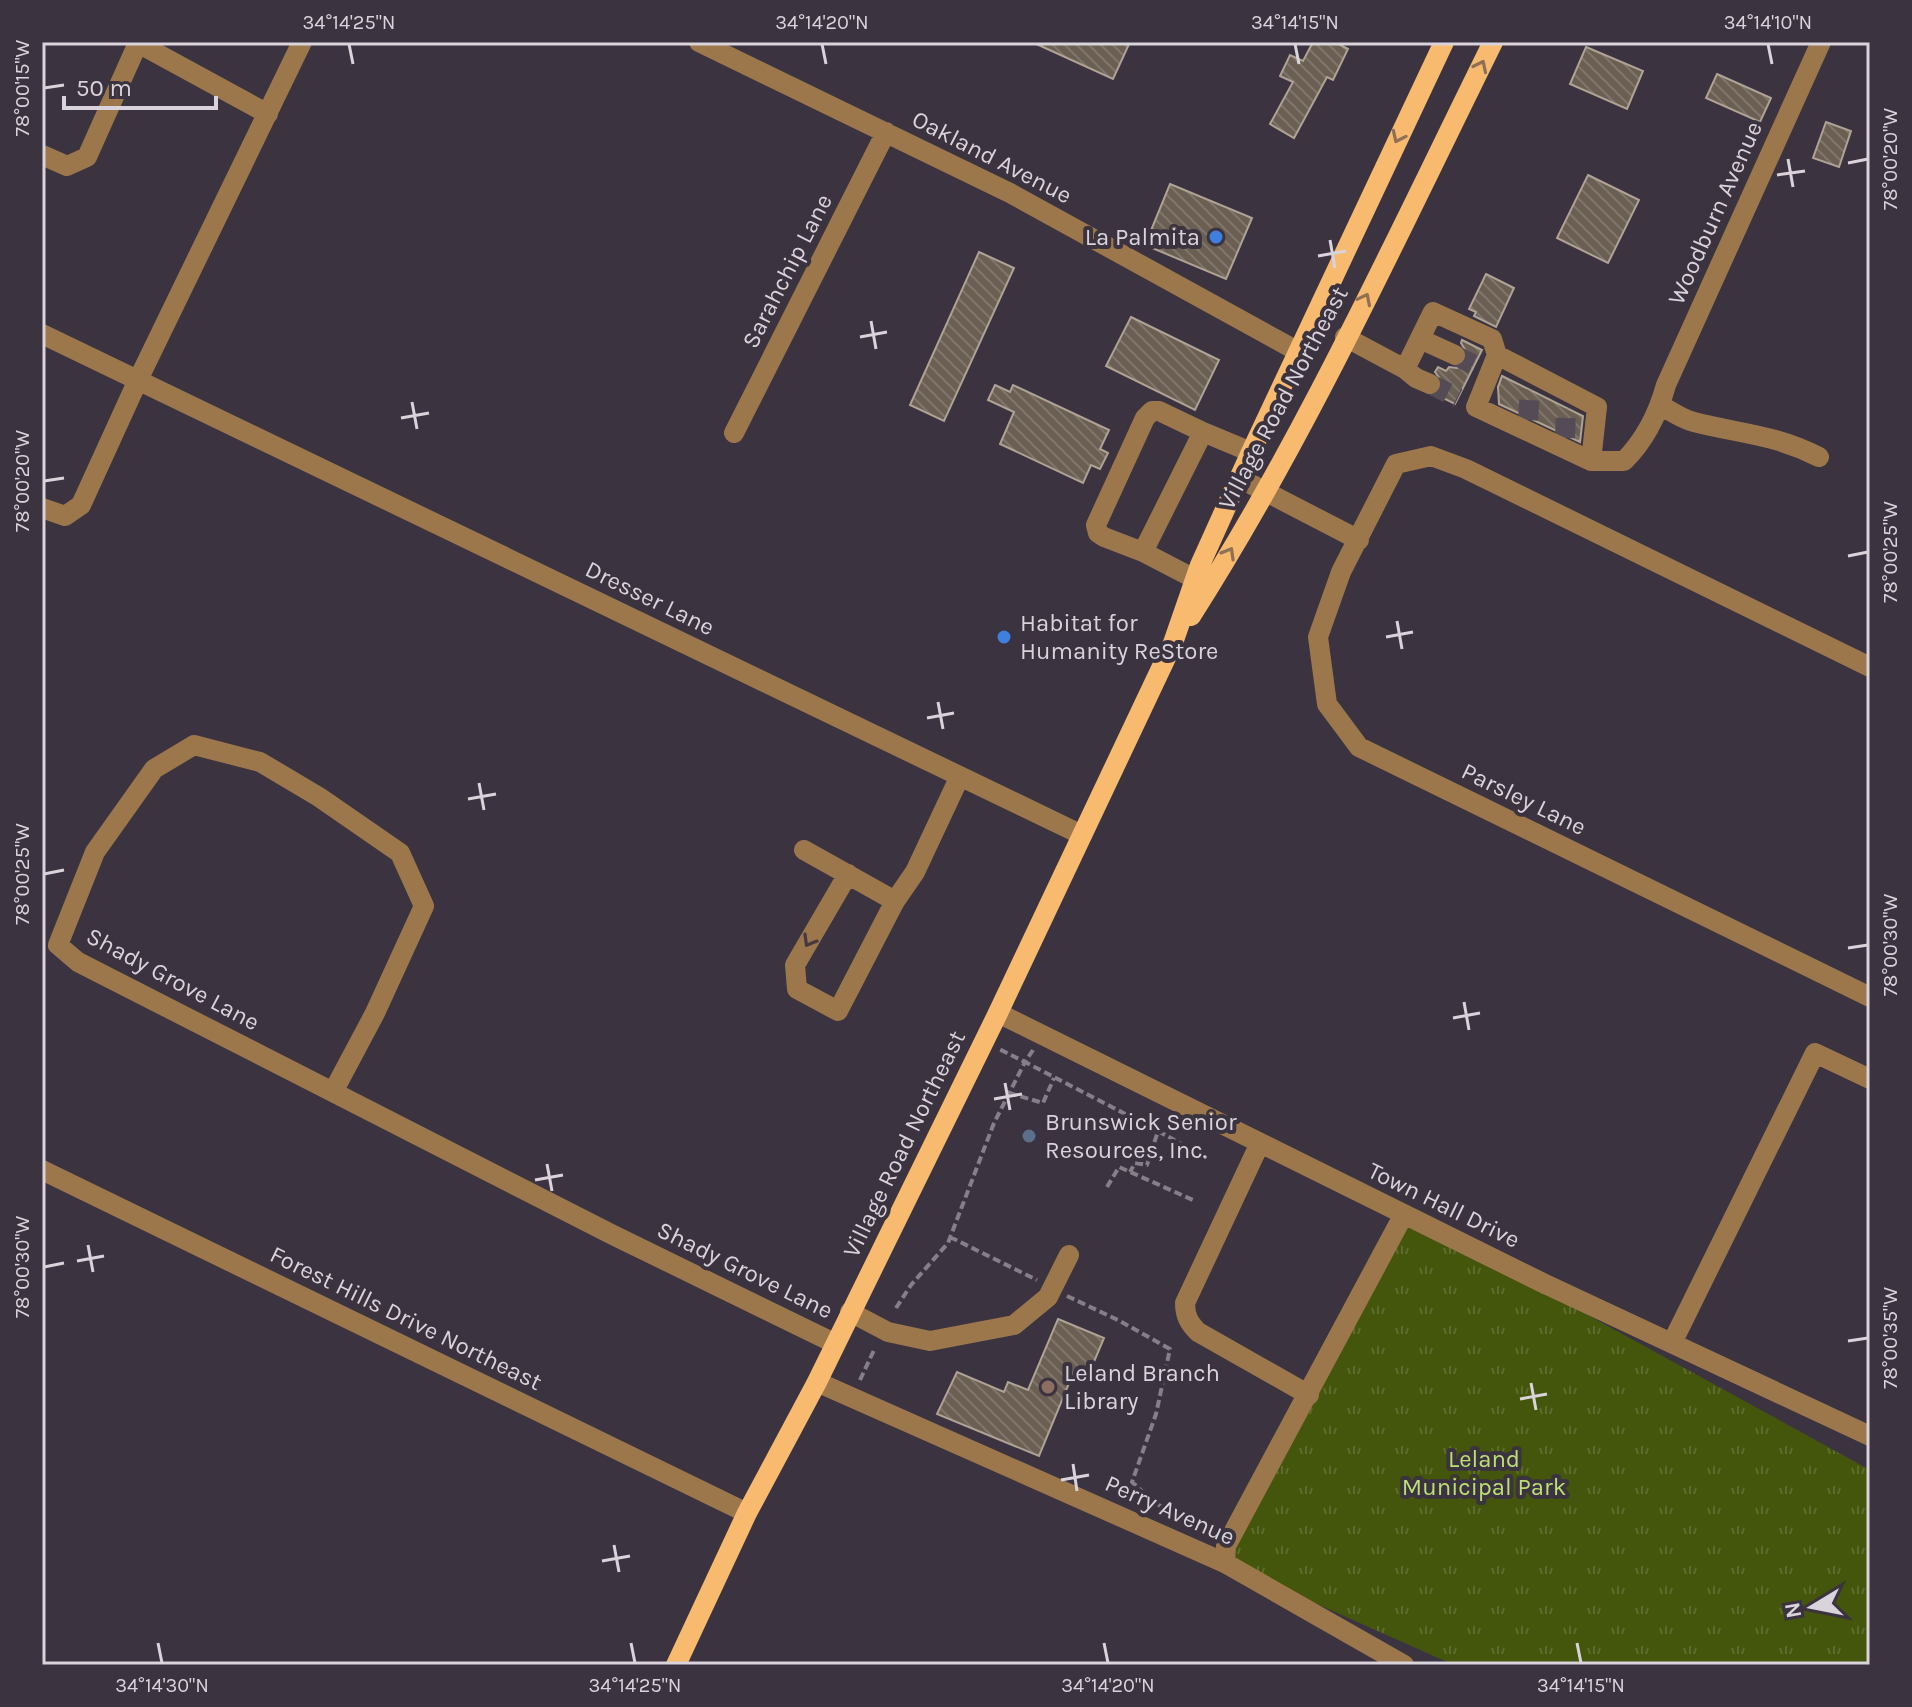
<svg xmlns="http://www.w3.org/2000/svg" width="1912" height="1707" viewBox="0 0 1912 1707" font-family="Karla,sans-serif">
<defs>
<pattern id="park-tufts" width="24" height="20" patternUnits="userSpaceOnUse" patternTransform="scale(2)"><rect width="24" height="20" fill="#44560c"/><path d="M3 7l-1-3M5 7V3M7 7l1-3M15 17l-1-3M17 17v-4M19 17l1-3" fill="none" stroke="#5e6d2f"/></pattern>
<pattern id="building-back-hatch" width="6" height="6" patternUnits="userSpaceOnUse" patternTransform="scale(2)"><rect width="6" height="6" fill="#6a5f52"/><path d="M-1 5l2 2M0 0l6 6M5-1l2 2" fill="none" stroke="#7f756a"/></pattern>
</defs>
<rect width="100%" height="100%" fill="#3b333f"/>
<path fill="url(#park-tufts)" d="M1404,1214L1870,1470V1665H1454L1225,1563Z"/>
<path fill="url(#building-back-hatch)" stroke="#aea394" stroke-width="2" d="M1032,42H1130L1113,79Z
M1313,42H1335L1348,49L1333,80L1327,77L1294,138L1270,124L1293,82L1280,76L1290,55L1303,61Z
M1586,47L1643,71L1627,109L1570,84Z
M1717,74L1771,98L1760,122L1706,98Z
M1826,122L1851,131L1839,167L1813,158Z
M1588,175L1639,200L1608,263L1557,238Z
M1170,184L1252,218L1226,279L1145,245Z
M979,252L1014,268L944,421L910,405Z
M1486,274L1514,288L1496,327L1474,316L1476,312L1469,309Z
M1131,317L1219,360L1195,410L1106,366Z
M1462,340L1482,350L1455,404L1437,395L1443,383L1435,372L1438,367L1446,371L1449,367L1457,368L1463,365L1468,355L1461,343Z
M1502,376L1583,416L1580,442L1499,404L1498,387Z
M995,385L1010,392L1013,385L1109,430L1100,449L1108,453L1100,469L1091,465L1083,483L1000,444L1014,412L988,400Z
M1058,1319L1104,1338L1088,1376L1074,1371L1039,1456L937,1414L957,1372L1004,1392L1008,1382L1028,1390Z"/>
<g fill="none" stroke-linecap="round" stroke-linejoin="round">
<path stroke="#534b56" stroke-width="20" stroke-dasharray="20 10" stroke-linecap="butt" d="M1455,355L1474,365
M1430,384L1458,398
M1528,420L1530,390
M1565,438L1566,408"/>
<path stroke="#867e89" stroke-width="4" stroke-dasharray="8 4" stroke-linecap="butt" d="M1033,1050L1025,1062L1158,1131L1147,1165L1135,1163L1130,1172
M1009,1093L1043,1103L1054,1078
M1158,1131L1210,1160
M1107,1187L1119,1167L1193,1200
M950,1237L1037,1280
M1067,1296L1118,1320L1170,1349L1156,1414L1132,1482L1154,1502L1184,1521
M896,1308L911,1285L948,1243L994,1123L1025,1062L999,1049
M860,1380L875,1348"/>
<path stroke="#9c774b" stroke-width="20" d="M136,42L268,114
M699,42L1010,193L1299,352
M42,155L67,166L87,157L138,43
M42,334L1082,835
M1345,337L1405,369L1433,312L1492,339L1497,355L1476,407L1591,461H1624C1645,440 1658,414 1666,385L1821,42
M1420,339L1455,355
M1497,355L1597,407L1591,461
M1405,369L1416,378L1430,384
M1660,405C1671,411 1682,419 1694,422C1741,434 1773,434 1819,457
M734,433L886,132
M1239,478L1359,540
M42,508L65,516L81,505L138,380L302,42
M1143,552L1104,537L1098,533L1096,525L1145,418L1152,411H1159L1203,432
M1195,579L1143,552L1203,432L1251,452
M1870,667L1466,469L1431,456L1396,464L1341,572L1318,637L1327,704L1359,747L1870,997
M804,850L895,901L915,872L960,776
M848,874L795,965L797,989L838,1011L895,901
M998,1013L1543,1283L1870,1436
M333,1092L375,1013L424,906L400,853L319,797L260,762L194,745L154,769L95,852L58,945L78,962L613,1235L834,1343
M1260,1143L1185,1303C1185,1316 1189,1323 1198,1332L1309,1395
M42,1170L747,1513
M850,1312L888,1332L930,1341L1014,1325L1048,1297L1069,1255
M1672,1343L1815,1053L1870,1079
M817,1382L1225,1563L1404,1665
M1225,1563L1226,1546L1404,1214"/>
<path stroke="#f7ba6f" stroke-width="20" d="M1191,616C1306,436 1398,234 1493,42
M676,1665L747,1513L817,1382L998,1013L1173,643L1200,565L1251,452L1444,42"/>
</g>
<defs><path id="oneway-chevron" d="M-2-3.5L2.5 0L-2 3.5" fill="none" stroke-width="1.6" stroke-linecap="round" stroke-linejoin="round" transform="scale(2)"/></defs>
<g stroke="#907055">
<use href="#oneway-chevron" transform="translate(1481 66) rotate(-64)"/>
<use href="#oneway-chevron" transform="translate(1398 137) rotate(115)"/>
<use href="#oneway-chevron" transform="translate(1365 299) rotate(-63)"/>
<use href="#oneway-chevron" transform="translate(1229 553) rotate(-60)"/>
</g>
<use stroke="#453a40" href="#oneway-chevron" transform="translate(809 941) rotate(120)"/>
<path fill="none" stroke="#d9d3db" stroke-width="3" d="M349,44L353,64M822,44L826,64M1295,44L1299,64M1768,44L1772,64M44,88L64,85M1788,159L1793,187M1848,163L1868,159M1777,175L1805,171M1330,240L1335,268M1318,256L1346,251M871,321L876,349M860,337L887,332M412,402L417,429M401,418L429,413M44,481L64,478M1848,556L1868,552M1397,621L1402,649M1386,637L1413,632M938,702L943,729M927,718L954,713M479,783L484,810M468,799L496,794M44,874L64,870M1848,948L1868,945M1464,1002L1469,1030M1453,1018L1480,1013M1005,1083L1010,1110M994,1099L1022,1094M547,1164L552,1191M535,1180L563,1175M88,1245L93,1272M77,1261L104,1256M44,1267L64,1263M1848,1341L1868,1338M1531,1383L1536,1410M1520,1399L1547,1394M1073,1464L1077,1491M1061,1480L1089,1475M614,1545L619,1572M602,1561L630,1556M158,1643L162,1663M631,1643L635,1663M1104,1643L1108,1663M1577,1643L1581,1663"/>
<g fill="#3f7fe0" stroke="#3b333f" stroke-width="3">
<circle cx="1216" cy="237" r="8"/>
<circle cx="1004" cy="637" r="8"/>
</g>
<circle fill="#5c6f8a" stroke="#3b333f" stroke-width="3" cx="1029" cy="1136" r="8"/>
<circle fill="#8d6e63" stroke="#3b333f" stroke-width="3" cx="1048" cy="1387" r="8"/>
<g text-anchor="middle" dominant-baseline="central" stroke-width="8" stroke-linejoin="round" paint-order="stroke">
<g font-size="24" fill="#d9d3db" stroke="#3b333f">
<text transform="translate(992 157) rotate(27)">Oakland Avenue</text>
<text transform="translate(1715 213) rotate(-66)">Woodburn Avenue</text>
<text transform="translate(787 271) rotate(-63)">Sarahchip Lane</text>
<text transform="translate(1283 398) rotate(-62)">Village Road Northeast</text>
<text transform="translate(650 598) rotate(26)">Dresser Lane</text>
<text transform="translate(1524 799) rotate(26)">Parsley Lane</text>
<text transform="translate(173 979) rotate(28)">Shady Grove Lane</text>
<text transform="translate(904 1144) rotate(-64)">Village Road Northeast</text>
<text transform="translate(1444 1205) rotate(26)">Town Hall Drive</text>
<text transform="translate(745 1270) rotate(26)">Shady Grove Lane</text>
<text transform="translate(406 1318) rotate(26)">Forest Hills Drive Northeast</text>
<text transform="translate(1170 1510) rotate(24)">Perry Avenue</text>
</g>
<g font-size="24" fill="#d9d3db" stroke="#3b333f" text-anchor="start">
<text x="1200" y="237" text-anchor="end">La Palmita</text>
<text x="1020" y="623">Habitat for<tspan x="1020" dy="28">Humanity ReStore</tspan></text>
<text x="1045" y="1122">Brunswick Senior<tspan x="1045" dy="28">Resources, Inc.</tspan></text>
<text x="1064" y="1373">Leland Branch<tspan x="1064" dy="28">Library</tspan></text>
</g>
<g font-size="24" fill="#bddf73" stroke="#3b333f">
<text x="1484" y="1459">Leland<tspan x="1484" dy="28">Municipal Park</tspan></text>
</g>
</g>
<rect width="1912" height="1707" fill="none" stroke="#3b333f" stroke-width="88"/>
<g transform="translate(1812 1607) rotate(260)" stroke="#3b333f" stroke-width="6" paint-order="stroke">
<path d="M0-6L14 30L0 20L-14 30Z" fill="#d9d3db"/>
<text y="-12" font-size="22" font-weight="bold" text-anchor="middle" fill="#d9d3db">N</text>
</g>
<path d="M64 96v12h152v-12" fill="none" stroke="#d9d3db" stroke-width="4"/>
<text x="76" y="96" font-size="24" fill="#d9d3db" stroke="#3b333f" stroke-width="6" paint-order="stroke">50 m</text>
<rect x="44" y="44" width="1824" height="1619" fill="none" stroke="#d9d3db" stroke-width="3"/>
<g font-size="20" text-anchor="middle" fill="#d9d3db">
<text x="349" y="29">34°14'25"N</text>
<text x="822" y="29">34°14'20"N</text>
<text x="1295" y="29">34°14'15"N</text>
<text x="1768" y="29">34°14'10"N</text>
<text transform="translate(22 88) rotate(-90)" y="7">78°00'15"W</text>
<text transform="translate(1890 159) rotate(-90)" y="7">78°00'20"W</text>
<text transform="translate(22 481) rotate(-90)" y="7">78°00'20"W</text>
<text transform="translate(1890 552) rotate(-90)" y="7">78°00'25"W</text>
<text transform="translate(22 874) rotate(-90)" y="7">78°00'25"W</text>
<text transform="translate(1890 945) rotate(-90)" y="7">78°00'30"W</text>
<text transform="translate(22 1267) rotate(-90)" y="7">78°00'30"W</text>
<text transform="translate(1890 1338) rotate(-90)" y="7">78°00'35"W</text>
<text x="162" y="1692">34°14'30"N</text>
<text x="635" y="1692">34°14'25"N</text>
<text x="1108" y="1692">34°14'20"N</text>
<text x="1581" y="1692">34°14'15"N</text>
</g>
</svg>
